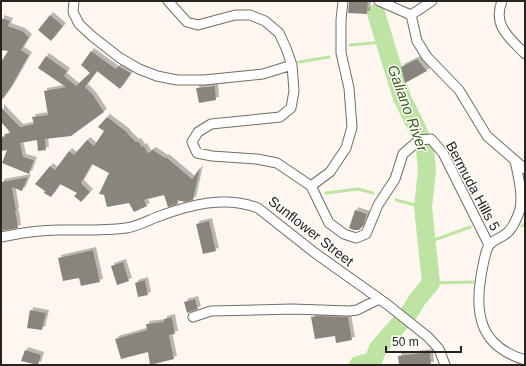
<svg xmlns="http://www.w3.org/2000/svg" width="526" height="366" viewBox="0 0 526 366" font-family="Arial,sans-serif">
<defs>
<filter id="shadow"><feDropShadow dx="3" dy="-3" stdDeviation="0" flood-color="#0004"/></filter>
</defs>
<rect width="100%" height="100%" fill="#fef7f0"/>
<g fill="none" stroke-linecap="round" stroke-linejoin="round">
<path stroke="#bde4a3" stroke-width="3" d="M350,45L385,42
M299,62L329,57
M326,193L358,189L373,193
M396,200L423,207
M522,226L525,224
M426,243L470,227
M431,283L473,282"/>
<path stroke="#bde4a3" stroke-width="18" d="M358,365L373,361L378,348L409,313L417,300L431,283L423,207L427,170L425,150L418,130L402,98L376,13"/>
</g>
<path fill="#88867c" filter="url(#shadow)" d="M349,1H368L367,14L348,13Z
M50,15L63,26L51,41L38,30Z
M1,18L10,21L8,26L22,31L29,37L21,50L29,55L11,87L1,101V62L8,51L1,50Z
M91,51L116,69L118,66L131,73L120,89L97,71L85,87L93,95L104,112L71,136L45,139L46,150L38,151L37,140L20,143L23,157L34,160L29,174L2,163L7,150L1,151V137L6,136L5,134L11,133L1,122V107L20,127L34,124L32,117L48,115L44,91L66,87L38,68L46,56L67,71L64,76L76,86L90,73L81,65Z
M417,59L427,71L405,83L401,67Z
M215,86L216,100L199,103L196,88Z
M107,117L127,132V133L136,142L138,141L142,147L144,146L148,153L153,150L165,158L166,157L192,179L200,168L193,200L185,202L177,200L178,204L168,207L164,195L144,200L147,206L134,212L129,203L107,207L104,195L99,194L109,173L92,164L81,183L90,192L81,202L74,196L77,193L60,184L51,197L44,193L45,191L35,184L50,166L55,170L69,151L74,155L87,140L94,146L104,131L98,127Z
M28,177L22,191L12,187L16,210L15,213L16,214L18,228L1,231V182Z
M355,210L367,214L363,226L359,230H354L349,228Z
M209,221L216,251L203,254L196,224Z
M93,250L100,282L81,286L79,278L63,281L58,258Z
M123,262L129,281L117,285L111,266Z
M145,280L148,295L138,297L135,283Z
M195,299L198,309L187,313L184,302Z
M30,310L46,313L42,330L27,328Z
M317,316L348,317L352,340L336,343L335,336L315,339L311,317Z
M172,317L175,334L169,335L174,359L150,365L148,352L121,359L115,339L147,330L146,324L164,322V319Z
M25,350L41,355L38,365L21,361Z
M430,352L431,365H418V364L399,365L398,356Z"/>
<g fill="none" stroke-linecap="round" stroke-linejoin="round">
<g stroke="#746c65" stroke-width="11">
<path id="street" d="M74,1L73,12L79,24L93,37L120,58L139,69L157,76L177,80H204L263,74L292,65L286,48L279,33L265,21L250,15H235L198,25L187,22L168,1
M343,1L341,20V53L349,88L352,127L346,148L330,172L311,186L329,223L344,234L356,238L366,234L378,205L395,179L403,154L419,140L431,139L443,153L489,245
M379,1L411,15L417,41L427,57L459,90L487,136L525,169
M502,1C492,26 510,38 525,54
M411,15L432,1
M292,65L294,91L291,108L280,117L211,124L198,132L192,142L197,153L212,156L257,159L277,163L311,186
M515,160C518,176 523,193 520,209C518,216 513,228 507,233C502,238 491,240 488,247C484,256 483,266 481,276C474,317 482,347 525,360
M1,237C20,233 39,230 59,230C81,230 103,231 126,228C136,227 147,221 157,217C189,205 225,195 258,208L315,253L388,305L428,337L439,349L445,365
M193,317L211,311L292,309L349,311L357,310L379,299"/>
</g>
<use href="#street" stroke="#fff" stroke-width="9"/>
</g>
<g text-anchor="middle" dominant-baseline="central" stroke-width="3" stroke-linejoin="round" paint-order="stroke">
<g font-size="14" fill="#262320" stroke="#fff">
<text transform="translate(473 186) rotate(62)">Bermuda Hills 5</text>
<text transform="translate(311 231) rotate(38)">Sunflower Street</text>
</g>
<g font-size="15" font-style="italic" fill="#395c1b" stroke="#fff">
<text transform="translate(408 108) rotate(70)">Galiano River</text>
</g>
</g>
<rect width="526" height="366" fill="none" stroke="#262320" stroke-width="4"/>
<path d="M386 346v6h75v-6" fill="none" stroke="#262320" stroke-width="2"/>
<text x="392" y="346" font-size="12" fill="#262320" stroke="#ffffff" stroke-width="3" paint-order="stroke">50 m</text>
</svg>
